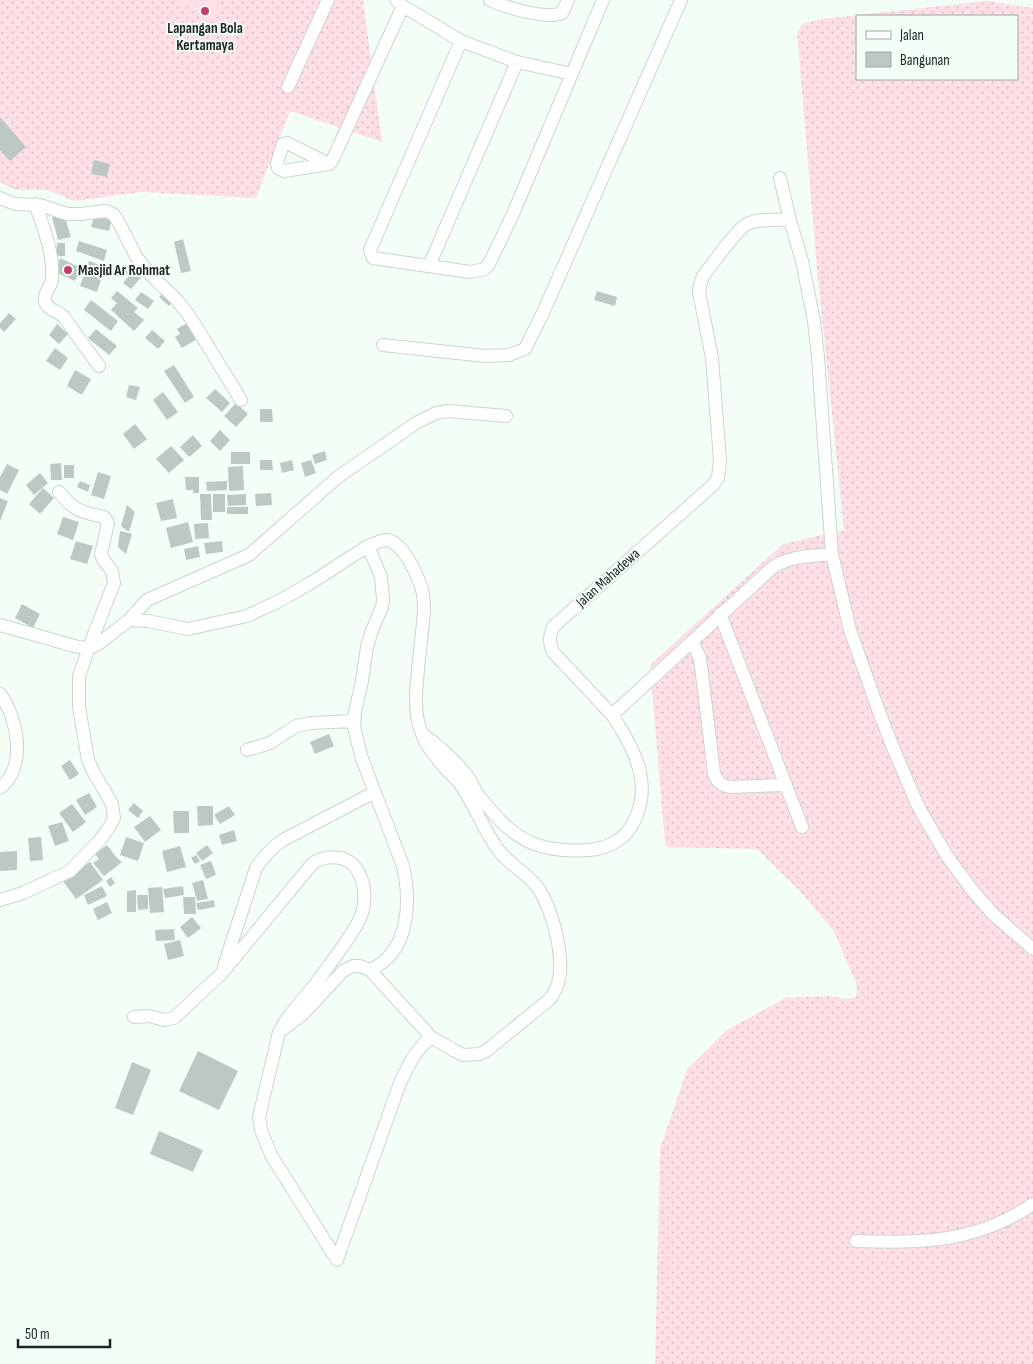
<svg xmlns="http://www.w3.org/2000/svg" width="1033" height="1364" viewBox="0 0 1033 1364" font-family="'Sofia Sans Condensed',sans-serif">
<defs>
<pattern id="grass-dots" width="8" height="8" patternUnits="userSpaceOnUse" patternTransform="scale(1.25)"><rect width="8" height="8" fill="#fddfe5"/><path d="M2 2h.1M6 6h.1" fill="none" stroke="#d8bfc4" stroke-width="1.8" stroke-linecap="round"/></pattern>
</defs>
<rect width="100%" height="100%" fill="#f3fef7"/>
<path fill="url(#grass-dots)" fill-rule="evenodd" d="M1,0H363L382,142L290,111L256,198L142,192L74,201L48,190H15L0,182V3Z
M988,1L1033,8V1364H655L660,1149L687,1069L727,1030L785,998L829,996L847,999L856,997L857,986L834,931L797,888L757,849L667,847L665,844L650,665L783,544L844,530L817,269L797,32L802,24L821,19ZM857,16H1017V79H857Z"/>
<path fill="#fddfe5" d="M177,0H223L210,21Z"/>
<path fill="#bec8c2" d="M0,117L26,147L10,161L0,150Z
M94,160L110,164L107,177L91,174Z
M64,214L71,237L58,240L52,217Z
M95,214L112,218L109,231L91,227Z
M183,239L191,271L181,273L174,242Z
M79,241L107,250L104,261L76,251Z
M57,243H65V256H56Z
M60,258L81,268L75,281L55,272Z
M89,261L105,267L97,292L80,286Z
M129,265L134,269L135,267L144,274L131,289L123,283L129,276L123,272Z
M117,291L138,308L134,312L144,320L134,331L111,310L117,303L111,298Z
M165,291L175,299L169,306L159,297Z
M597,291L617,297L615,306L594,300Z
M141,292L154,301L148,309L135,300Z
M91,300L118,321L111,331L84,310Z
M9,313L16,319L4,332L0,328V323Z
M187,323L197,339L182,348L175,337L180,334L177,329Z
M57,324L68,334L59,344L49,335Z
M96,329L117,346L109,355L88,338Z
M152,330L165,341L158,349L145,338Z
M55,348L68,358L60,370L46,361Z
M174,365L194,397L185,403L164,371Z
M75,370L91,379L82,395L67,386Z
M129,385L140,387L136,400L126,397Z
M215,389L230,403L222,412L206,398Z
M163,392L178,412L167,420L153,400Z
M236,403L248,414L236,427L224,416Z
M260,409H272L273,422H260Z
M135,424L147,439L134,449L123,434Z
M220,430L230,440L220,451L210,441Z
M193,435L202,446L189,457L180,447Z
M171,446L184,460L169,473L156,459Z
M325,451L327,460L315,464L312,455Z
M231,452H250V464H231Z
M260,460H272L273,470H260Z
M292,460L294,470L282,473L280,463Z
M311,460L316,473L305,477L301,463Z
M61,463L62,480H51L50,464Z
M7,464L19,470L7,494L0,490V477Z
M64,465H74V478H64Z
M243,466L244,490L229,491L228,467Z
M98,472L111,476L104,499L91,495Z
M40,473L48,483L34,495L26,485Z
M185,477H199V493H193V490H186Z
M80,481L90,485L88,492L77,487Z
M227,481V490L207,491L206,482Z
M43,488L54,498L40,514L29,504Z
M271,493L272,505L256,506L255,494Z
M200,494H211L212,520H201Z
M213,494H225V512H213Z
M246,494V505L228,506L227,495Z
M0,498L8,501L0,521Z
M173,499L177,518L161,521L156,503Z
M127,505L135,512L129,532L121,526Z
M227,507H248V514H227Z
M63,517L79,522L73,540L57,534Z
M188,522L193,542L171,548L166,528Z
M208,523L209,538L195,539L194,524Z
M120,531L132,534L126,554L118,547Z
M76,541L93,546L87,564L70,559Z
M222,541L223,552L206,554L204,543Z
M198,546L200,557L186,560L184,549Z
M22,604L40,614L33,628L15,618Z
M329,734L334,746L315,754L310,742Z
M70,760L79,774L70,780L61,766Z
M89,793L97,807L85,815L76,800Z
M134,803L143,811L138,818L128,810Z
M72,804L86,822L73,832L59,813Z
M197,806H213V825L198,826Z
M229,806L235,815L220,824L214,815Z
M173,811H189V833H174Z
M150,816L161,830L145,842L134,827Z
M62,822L69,841L55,846L48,826Z
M234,830L237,841L222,845L219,835Z
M41,837L43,860L30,861L28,838Z
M126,837L144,843L138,861L120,855Z
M107,845L117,858L122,862L104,876L93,863L99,859L95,854Z
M207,845L213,853L202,861L196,853Z
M180,846L186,867L167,872L162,851Z
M17,851V870L0,871V852Z
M196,855L200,861L195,864L191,858Z
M211,861L216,875L206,879L200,865Z
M90,862L103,880L76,899L63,881Z
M111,877L115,883L110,887L106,881Z
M203,880L208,899L197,901L192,883Z
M102,886L107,896L88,905L84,895Z
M183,886L184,895L165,898L163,889Z
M162,887L164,912L150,913L148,888Z
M136,890V912H127V891Z
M137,895H148V909L138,910Z
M183,897H195L196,914H184Z
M214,900L215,907L198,910L196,903Z
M107,902L112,913L98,920L93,909Z
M192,917L201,928L188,938L180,927Z
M174,929L175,940L156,941L155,930Z
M180,940L184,956L168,960L164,944Z
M198,1051L238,1071L219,1110L179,1091Z
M132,1062L151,1070L133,1115L115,1108Z
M159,1131L203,1150L193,1172L150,1154Z"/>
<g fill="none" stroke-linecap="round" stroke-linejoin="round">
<g stroke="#cbd5ce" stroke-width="14">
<path id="street" d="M396,0L403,6L461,41L517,62L572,74
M490,0C505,7 546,20 562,13L568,0
M461,41L370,250L373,258L470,272L485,269L489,264L513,214L603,0
M288,87L328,0
M329,164L287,143L283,144L277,163L278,168L284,171L329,164L332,161L403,6
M780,178L790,220L802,261L814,321L818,357L832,554L850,630L878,709L894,750L919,808L947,856L973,891L993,914L1033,949
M0,198L15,204L40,205L67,214H81L106,211L113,214L118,221L137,258L152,276L177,300L190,317L241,400
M35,204C44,228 54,254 52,280C51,287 43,294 45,302C48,310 57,311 63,316L99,366
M790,220C777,220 759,218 747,224C736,230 712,265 703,276L700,285L699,292L712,358L720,460L718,478L713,485L553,627C549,637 549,642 553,652L612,715L773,567C791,556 811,556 832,554
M429,266L517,62
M383,345L485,356L509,355L525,349L542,315L681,0
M368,546L381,577L383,599L382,607L371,633L367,647L362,681L355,712L354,727L361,756L403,866C411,902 410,952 370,970
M720,614L802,827
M129,620L147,600L249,555L338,477L416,423L436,413L448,411L506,416
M0,625L78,647L89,648L97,645L129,620L148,621L188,629L247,616L279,601L309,584L368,546C374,544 381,540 387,540C403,542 416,573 421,586C424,594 424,602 424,610C423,626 421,642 419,659C417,683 412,711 422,734C427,747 436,758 445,768C450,774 457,779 461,785C475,806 484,831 499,851C510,865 527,873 538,888C552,908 564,954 559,979C558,986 554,993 550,999L486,1051L479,1054L463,1055L455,1051L431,1037L370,970L360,966H353L343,971L303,1014L279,1032L259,1117L261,1130L271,1155L337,1260
M692,642L700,658L714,773C717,782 720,785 730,787L786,785
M0,694C18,718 27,768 0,788
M424,735C440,747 455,760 468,777C472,782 473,788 477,793C480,798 485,803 489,808C517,843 544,853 589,850C610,848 628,838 636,817C652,780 632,745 612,715
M247,750L270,743L296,726L311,723L354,721
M0,900L23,893L70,871L100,840L110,826L114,818L112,804L93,771L88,760L79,707V676L94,634L114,583L112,571L103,559L101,554L108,523L104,517C81,512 74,511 59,492
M224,966L256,868C264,856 271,848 283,840L375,792
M134,1017L149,1016L164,1020L174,1018L222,973L312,864C321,857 330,856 341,858C350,860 356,867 360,875C365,887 366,900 362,913C358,926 349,937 341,949C332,961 323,974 314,986C303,999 292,1011 283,1025
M856,1241C922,1243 976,1243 1033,1204
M337,1260L400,1083C409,1064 415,1051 431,1037"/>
</g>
<use href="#street" stroke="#fff" stroke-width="12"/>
</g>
<g fill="#c83b6a" stroke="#f3fef7" stroke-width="2">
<circle cx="205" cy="11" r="5"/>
<circle cx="68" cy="270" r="5"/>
</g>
<g text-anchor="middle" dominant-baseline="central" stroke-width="4" stroke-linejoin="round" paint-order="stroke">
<g font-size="15" font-weight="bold" fill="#1f2320" stroke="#f3fef7">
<text x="205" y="28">Lapangan Bola<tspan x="205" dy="17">Kertamaya</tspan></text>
<text x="78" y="270" text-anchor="start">Masjid Ar Rohmat</text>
</g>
<g font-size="15" fill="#1f2320" stroke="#f3fef7">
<text transform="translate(608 578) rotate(-42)">Jalan Mahadewa</text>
</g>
</g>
<rect x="856" y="15" width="162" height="65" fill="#f3fef7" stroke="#9ea6a1"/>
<rect x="866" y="31" width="25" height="8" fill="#ffffff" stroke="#9ea6a1"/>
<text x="900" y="40" font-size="15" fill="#1f2320">Jalan</text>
<rect x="866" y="52" width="25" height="15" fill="#bec8c2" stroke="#9ea6a1"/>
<text x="900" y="65" font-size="15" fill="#1f2320">Bangunan</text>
<path d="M18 1339v8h92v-8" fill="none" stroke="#1f2320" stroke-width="2.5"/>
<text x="25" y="1339" font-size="15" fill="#1f2320" stroke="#f3fef7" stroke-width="4" paint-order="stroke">50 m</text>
</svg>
